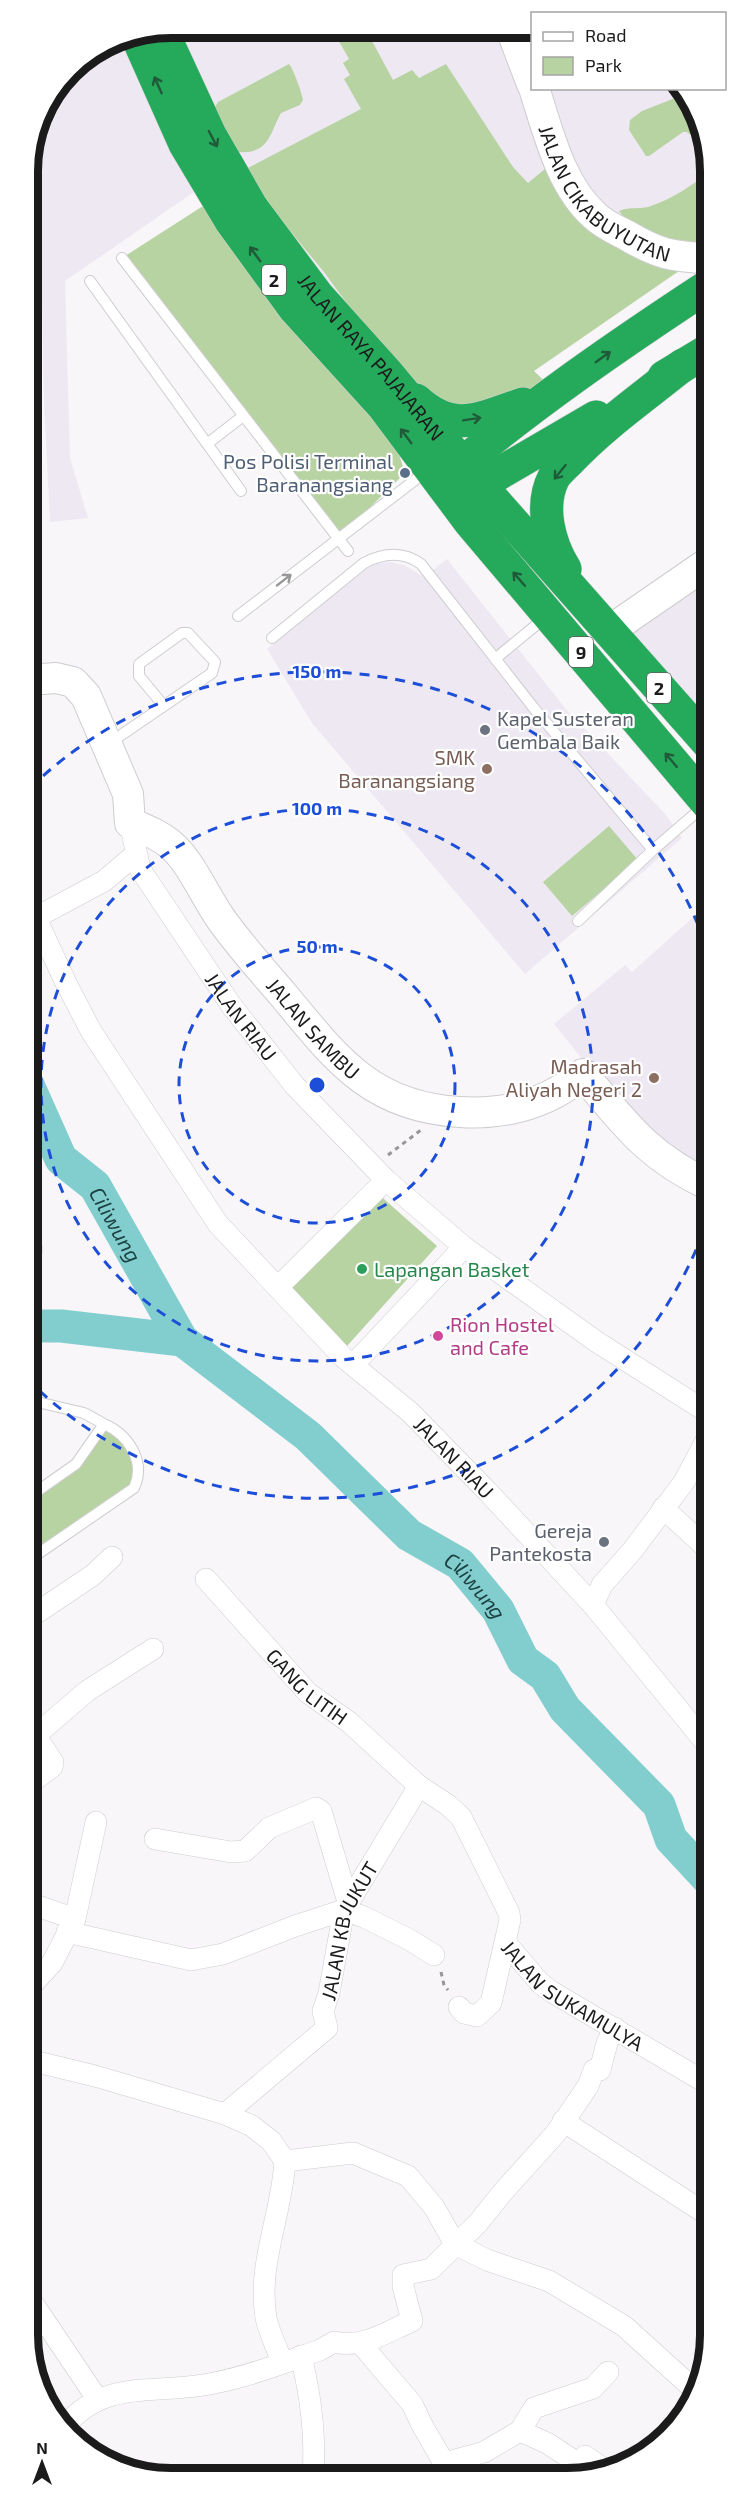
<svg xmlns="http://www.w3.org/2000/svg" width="738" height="2505" viewBox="0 0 738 2505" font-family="'Exo 2',sans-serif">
<rect width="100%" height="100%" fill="#f8f6f9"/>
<path fill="#eee8f3" d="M173,27L532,29V88L680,89L708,143V250L422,405L210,135Z
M121,37L194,192L65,281L70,458L88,518L50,522L44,403L41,254L27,199V161L38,115L69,69L116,38Z
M447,559L565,708L666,815L682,838L525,974L312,723L267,649L374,563L390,562L404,565L424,577Z
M709,564V744L609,631Z
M709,903V1171L642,1133L554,1024L625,965L632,972Z"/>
<path fill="#b8d3a2" d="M354,28H365L393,80L412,70L419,78L446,64L513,167L528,183L558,158L578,196L626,220L619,211C630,206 640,210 651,206C672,199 690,186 708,174V251L534,371L556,392L441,419L364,327L324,272L262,197L246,169L361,109L344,79L350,75L343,63L349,59L337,38Z
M289,64C293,68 302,93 303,100L300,105L281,113C270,132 270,154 239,152L223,131L215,107L218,102Z
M680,89L708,143V150L687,132H683L649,156H646L629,130L630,120L642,111L675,98Z
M217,197L384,407L405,473L339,538L122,258Z
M609,826L638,860L572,916L543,882Z
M376,1192L437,1246L347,1346L286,1291Z
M104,1424L131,1447L134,1488L29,1561V1497L76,1464Z"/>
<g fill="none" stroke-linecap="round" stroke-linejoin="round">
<g stroke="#82cecf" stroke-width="33">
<path id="s1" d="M28,1085L61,1159L95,1186L182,1340L308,1436L409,1535L460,1564L498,1610L523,1660L545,1676L565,1709L659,1805L671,1839L710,1881"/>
<path d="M29,1326H61L182,1340"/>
</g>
<g stroke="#cdcccf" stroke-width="12">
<path id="lane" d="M122,258L348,551
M90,281L241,491
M207,444L243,416
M238,616L428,470
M272,638L364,563C383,553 403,551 421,564L533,707L653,850L578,921
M495,659L546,617
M108,744L212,673L215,662L188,633H182L139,664V676L164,706
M653,850L705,805
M29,1400L84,1413L104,1424L76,1464L29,1497
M29,1560L134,1488C146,1462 129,1435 104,1424"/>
</g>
<g stroke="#cdcccf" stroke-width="22">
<g id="street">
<path id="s2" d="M130,823L140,869L231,1005L295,1086L386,1180L464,1247L597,1342L710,1414"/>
<path id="s3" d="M28,901L66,983L91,1031L218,1224L343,1357L411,1413L488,1492L593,1605L710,1748"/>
<path d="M35,918L104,881L136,854"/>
<path d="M28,1240L32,1249L28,1251"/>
<path d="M278,1287L386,1180"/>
<path d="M353,1365L464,1247"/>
<path d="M663,1508L710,1551"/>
<path id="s4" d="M206,1579L308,1693L349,1722L419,1786L448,1805L461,1817L509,1913L510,1920L491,2003L477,2016L464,2013L459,2007"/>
<path d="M593,1605L602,1585L632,1551L684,1482L710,1433"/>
<path d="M29,1618L93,1575L112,1557"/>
<path d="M29,1726L53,1762L52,1767L29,1784"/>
<path d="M36,1735L87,1691L153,1649"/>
<path d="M155,1839L231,1852L245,1851L269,1828L316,1808L321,1811L348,1902"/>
<path d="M29,1903L75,1919"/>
<path d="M67,1932L191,1960L223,1954L295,1926L344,1910L364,1917L410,1940L434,1955"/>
<path id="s5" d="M506,1943L540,1983L552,1992L710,2085"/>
<path d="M29,1988L52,1963L75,1919L96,1822"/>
<path d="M29,2060L95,2076L225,2114L252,2126L271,2141L285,2161C282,2214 257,2264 266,2318C269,2332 277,2348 282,2362"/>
<path id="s6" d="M225,2114L327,2028L323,2011L329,1993L344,1910L419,1786"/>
<path d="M563,2121L711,2217"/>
<path d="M285,2161L353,2153L408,2176L434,2207L455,2244L487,2260L549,2281L624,2326L698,2393"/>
<path d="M30,2299L98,2400"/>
<path d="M361,2344L412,2404L422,2425L444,2463L484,2452L520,2431L534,2408L593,2388L608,2372"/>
<path d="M301,2356C311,2397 316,2434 313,2475"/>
<path d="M64,2427C107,2376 158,2396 214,2383C250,2376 286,2362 320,2350L334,2342C363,2349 386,2332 412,2321L403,2286V2275L431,2269L478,2223L502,2193L556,2133L588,2086L594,2070H600L607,2043L615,2028"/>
<path d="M520,2431L547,2443L579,2464L585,2456L607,2471"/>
<path d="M633,2461L678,2425"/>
</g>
</g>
<g stroke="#cdcccf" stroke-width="32">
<g id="secondary">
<path d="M511,29L532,84"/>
<path id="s7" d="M534,88C548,131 560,185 595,216C603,224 616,230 626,235C658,254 672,257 708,258"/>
<path d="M609,631L709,562"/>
<path id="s8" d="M28,680L56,678L73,682L86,696L128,794L130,823C144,829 158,834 170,844C191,861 205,897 221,919C240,946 263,971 285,997C337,1060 372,1107 460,1112C506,1115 547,1104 583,1074C625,1124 648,1157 709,1185"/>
</g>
</g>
<g stroke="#d2d1d2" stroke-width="34">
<g id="highway">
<path id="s9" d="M161,29L210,135L252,208L317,295L388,374L480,485L709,744"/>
<path d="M136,34L185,144L231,221L295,309L384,407L470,522L709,805"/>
<path d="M664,377L709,350"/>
<path d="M416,400C454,435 480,418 523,404"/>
<path d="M446,477C528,407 618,345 708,286"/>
<path d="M462,495L596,417"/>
<path d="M565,569C549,543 539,506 554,477C558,471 565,465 570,460C603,425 645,396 683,365"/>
</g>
</g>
<path stroke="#979597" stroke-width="3" stroke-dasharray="4.5 4.5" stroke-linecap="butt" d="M388,1155L421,1130
M441,1972L444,1985L448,1990"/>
<use href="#lane" stroke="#fff" stroke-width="10"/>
<use href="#street" stroke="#fff" stroke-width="21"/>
<use href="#secondary" stroke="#fff" stroke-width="30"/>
<use href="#highway" stroke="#25aa5c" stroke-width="33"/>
</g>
<defs><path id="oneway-shaft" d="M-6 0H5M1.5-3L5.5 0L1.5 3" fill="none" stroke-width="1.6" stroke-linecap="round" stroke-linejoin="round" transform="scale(1.5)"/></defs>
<g stroke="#205b39">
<use href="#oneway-shaft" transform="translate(158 85) rotate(-114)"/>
<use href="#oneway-shaft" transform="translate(213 139) rotate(62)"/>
<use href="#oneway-shaft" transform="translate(255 254) rotate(-126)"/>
<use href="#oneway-shaft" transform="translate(603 357) rotate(-36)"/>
<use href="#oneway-shaft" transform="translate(472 419) rotate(-9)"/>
<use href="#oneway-shaft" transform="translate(406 436) rotate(-127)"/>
<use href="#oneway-shaft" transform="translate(560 472) rotate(129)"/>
<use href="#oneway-shaft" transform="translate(519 579) rotate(-131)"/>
<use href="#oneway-shaft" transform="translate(671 760) rotate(-130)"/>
</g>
<use stroke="#999899" href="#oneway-shaft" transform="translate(284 580) rotate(-38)"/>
<g fill="none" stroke="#1d4ed8" stroke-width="3" stroke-dasharray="10 8">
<circle cx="317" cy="1085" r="138"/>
<circle cx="317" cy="1085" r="276"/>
<path d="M709 1216A413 413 0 0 1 30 1382M30 788A413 413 0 0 1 709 954"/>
</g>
<circle fill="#5c6f8a" stroke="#fff" stroke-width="2" cx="405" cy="473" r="6"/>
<g fill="#6b7280" stroke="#fff" stroke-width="2">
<circle cx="485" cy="730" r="6"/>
<circle cx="604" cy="1542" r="6"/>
</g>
<g fill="#8d6e63" stroke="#fff" stroke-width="2">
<circle cx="487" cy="769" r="6"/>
<circle cx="654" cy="1078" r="6"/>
</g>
<circle fill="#2e9e5b" stroke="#fff" stroke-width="2" cx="362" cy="1269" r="6"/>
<circle fill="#d1479c" stroke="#fff" stroke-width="2" cx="438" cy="1336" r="6"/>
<g text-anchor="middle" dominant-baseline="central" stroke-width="4.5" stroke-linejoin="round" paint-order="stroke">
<g fill="#fff" stroke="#605f60" stroke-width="1.5">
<rect x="262" y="265" width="24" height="30" rx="4.5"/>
<rect x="569" y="637" width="24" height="30" rx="4.5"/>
<rect x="647" y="673" width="24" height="30" rx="4.5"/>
</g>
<g font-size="18" font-weight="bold" fill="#1c1b1c">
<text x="274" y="280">2</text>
<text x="581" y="652">9</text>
<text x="659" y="688">2</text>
</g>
<g font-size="20" fill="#1c1b1c" stroke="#fff">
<text stroke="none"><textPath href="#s7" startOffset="134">JALAN CIKABUYUTAN</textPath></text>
<text stroke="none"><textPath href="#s9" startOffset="392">JALAN RAYA PAJAJARAN</textPath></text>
<text stroke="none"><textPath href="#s2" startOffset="226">JALAN RIAU</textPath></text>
<text stroke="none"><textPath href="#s8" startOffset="480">JALAN SAMBU</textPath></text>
<text stroke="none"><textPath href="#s3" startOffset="708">JALAN RIAU</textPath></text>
<text stroke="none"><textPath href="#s4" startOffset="148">GANG LITIH</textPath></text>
<text stroke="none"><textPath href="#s6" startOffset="236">JALAN KB JUKUT</textPath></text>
<text stroke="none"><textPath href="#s5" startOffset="86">JALAN SUKAMULYA</textPath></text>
</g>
<g font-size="20" fill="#4e5e75" stroke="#fff" text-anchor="end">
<text x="393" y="461">Pos Polisi Terminal<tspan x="393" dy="23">Baranangsiang</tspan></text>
</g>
<g font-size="20" fill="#5b616d" stroke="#fff" text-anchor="start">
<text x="497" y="718">Kapel Susteran<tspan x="497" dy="23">Gembala Baik</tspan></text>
<text x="592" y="1530" text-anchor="end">Gereja<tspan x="592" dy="23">Pantekosta</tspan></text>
</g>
<g font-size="20" fill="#785e54" stroke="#fff" text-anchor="end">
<text x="475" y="757">SMK<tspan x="475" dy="23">Baranangsiang</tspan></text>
<text x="642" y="1066">Madrasah<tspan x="642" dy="23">Aliyah Negeri 2</tspan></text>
</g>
<g font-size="20" fill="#27864d" stroke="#fff" text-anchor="start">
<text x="374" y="1269">Lapangan Basket</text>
</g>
<g font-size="20" fill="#b23c85" stroke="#fff" text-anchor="start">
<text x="450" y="1324">Rion Hostel<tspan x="450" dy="23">and Cafe</tspan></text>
</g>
<g font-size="21" font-style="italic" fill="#1d4142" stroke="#fff">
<text stroke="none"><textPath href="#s1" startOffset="168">Ciliwung</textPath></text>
<text stroke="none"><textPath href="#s1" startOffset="686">Ciliwung</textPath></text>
</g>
</g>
<path d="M0 0H738V2505H0ZM171 38H567A133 133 0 0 1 700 171V2335A133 133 0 0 1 567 2468H171A133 133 0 0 1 38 2335V171A133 133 0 0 1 171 38Z" fill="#fff" fill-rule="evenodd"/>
<path fill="none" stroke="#1c1b1c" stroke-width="8" d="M171 38H567A133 133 0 0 1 700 171V2335A133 133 0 0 1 567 2468H171A133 133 0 0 1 38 2335V171A133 133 0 0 1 171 38Z"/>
<circle cx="317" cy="1085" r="9" fill="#1d4ed8" stroke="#fff" stroke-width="3"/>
<g font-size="18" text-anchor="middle" font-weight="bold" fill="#1d4ed8" stroke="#fff" stroke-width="4.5" stroke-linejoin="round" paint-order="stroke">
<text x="317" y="678">150 m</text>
<text x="317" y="815">100 m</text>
<text x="317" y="953">50 m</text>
</g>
<rect x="531" y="12" width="195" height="78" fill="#ffffff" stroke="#a4a4a4" stroke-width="1.5"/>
<rect x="543" y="32" width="30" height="9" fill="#ffffff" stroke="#a4a4a4" stroke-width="1.5"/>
<text x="585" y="42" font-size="18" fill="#1c1b1c">Road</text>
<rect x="543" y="57" width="30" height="18" fill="#b8d3a2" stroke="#a4a4a4" stroke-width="1.5"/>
<text x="585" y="72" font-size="18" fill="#1c1b1c">Park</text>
<g transform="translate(42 2463)" stroke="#ffffff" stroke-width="4.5" paint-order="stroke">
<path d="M0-4.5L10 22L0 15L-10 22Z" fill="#1c1b1c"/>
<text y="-9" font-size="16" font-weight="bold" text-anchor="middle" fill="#1c1b1c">N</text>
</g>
</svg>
